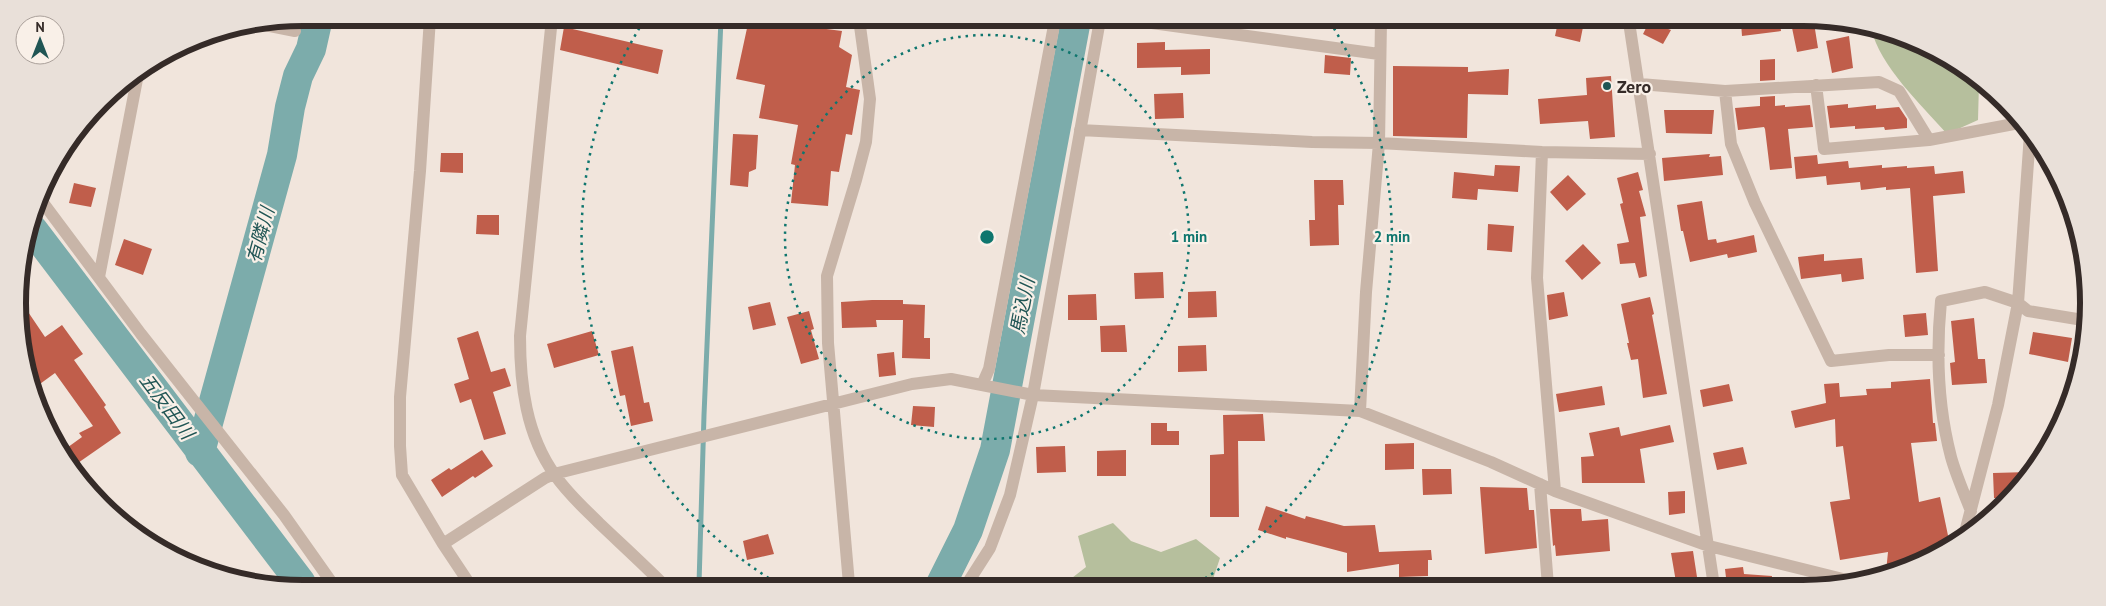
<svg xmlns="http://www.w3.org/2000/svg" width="2106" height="606" viewBox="0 0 2106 606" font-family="'PT Sans','Noto Sans JP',sans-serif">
<rect width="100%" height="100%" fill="#f1e5dc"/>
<path fill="#b6bf9d" d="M1871,28L1938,56L1939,61L1943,58L1961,65L1979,83L1978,120L1947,134C1921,104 1880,67 1871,28Z
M1113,523L1131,541L1161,552L1196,539L1220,558L1211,585H1063L1086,567L1078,536Z"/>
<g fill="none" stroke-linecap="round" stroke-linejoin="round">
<path stroke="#7cacab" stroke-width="5" d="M699,584L704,415L721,19"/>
<path stroke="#7cacab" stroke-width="30" d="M33,230L301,583
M200,452L282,155L290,107L298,76L311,49L318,18
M941,584L968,530L995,450L1076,20"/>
</g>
<path fill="#c05e4b" d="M749,19H775L811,27L842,31L839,47L852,55L846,87L860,90L852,135L846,134L839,172L831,171L828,206L791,203L795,165L791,164L798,125L759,118L765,85L736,79Z
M1558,22H1584L1580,42L1555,36Z
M1649,22L1671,30L1663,44L1643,34Z
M1741,23H1780L1781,31L1742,36Z
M1791,23H1814L1818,48L1797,52Z
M564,27L663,50L658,74L560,50Z
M1849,36L1853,68L1832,73L1826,41Z
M1165,42V50L1210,49V74L1181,75V67L1137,68V43Z
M1325,55L1351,58L1350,75L1324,73Z
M1775,59V80L1760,81V60Z
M1393,66L1468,67V72L1509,69L1508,95L1468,94L1467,138L1393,136Z
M1611,76L1615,137L1590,139L1588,121L1540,124L1538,99L1587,95L1586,78Z
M1183,93L1184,118L1155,119L1154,94Z
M1775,96V106L1785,105V107L1810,105L1813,127L1788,129L1792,168L1770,170L1765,129L1764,127L1738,130L1735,108L1760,106V97Z
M1848,104V108L1876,105V109L1899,107L1907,119V128L1885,130L1884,127L1855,129V126L1830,128L1827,106Z
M1664,110H1714L1712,134L1666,133Z
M733,134L758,135L756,169L749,172L748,187L730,185Z
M441,153H463V173L440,172Z
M1710,154L1709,157L1721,156L1723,175L1664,181L1662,158Z
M1817,155L1818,164L1848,161L1849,168L1882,165V168L1907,166V168L1934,166L1935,174L1963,171L1965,193L1933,196L1938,271L1916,273L1910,188L1886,190V187L1861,190L1860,182L1827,185L1826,176L1796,179L1794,157Z
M1495,165L1520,166L1518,192L1478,189L1477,200L1452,198L1454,172L1494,176Z
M1638,172L1643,190L1639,191L1646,216L1640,217L1647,276L1639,278L1635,263L1620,264L1617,244L1629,242L1620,204L1623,203L1617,178Z
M1568,175L1586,194L1567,211L1550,192Z
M1314,180H1343L1344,205H1338L1339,245L1310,246L1309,220H1315Z
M74,183L96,188L91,207L69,203Z
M1702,201L1708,240L1716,239L1717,243L1754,235L1757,252L1728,258L1727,254L1690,262L1683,231H1681L1677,205Z
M477,215H499V235L476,234Z
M1488,224L1514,226L1512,252L1487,250Z
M124,239L152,249L143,275L115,265Z
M1583,244L1601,263L1582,280L1565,261Z
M1824,254V261L1862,258L1864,279L1842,282L1841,274L1801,279L1798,257Z
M1163,272L1164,298L1135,299L1134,273Z
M1216,291L1217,317L1188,318V292Z
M1564,292L1568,316L1549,320L1547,295Z
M1096,294L1097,320H1068V295Z
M1650,297L1654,314L1652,315L1667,394L1643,398L1638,359L1631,360L1627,343H1629L1621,304Z
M20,300L45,337L62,325L83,354L74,360L106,405L104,407L121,433L75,465L64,450L82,437L79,433L93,426L55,373L33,389L27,377Z
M872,300H903V304L925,305L924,338H930V359L902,358L903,320H876L877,327L842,328L841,302Z
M770,302L776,325L753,330L748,307Z
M809,311L814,329L811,330L819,359L801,364L787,317Z
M1926,313L1928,335L1905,337L1903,315Z
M1974,318L1978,359H1985L1987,383L1952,385L1950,363L1955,362L1951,321Z
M1125,325L1127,352H1101L1100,326Z
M478,331L491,372L505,368L511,386L493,392L506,434L484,440L471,399L460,403L454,384L469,379L457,338Z
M592,331L599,355L554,368L547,344Z
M2033,332L2072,338L2068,362L2029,354Z
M1206,345L1207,371L1178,372V346Z
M633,346L644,403L649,402L653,421L631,426L625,395L620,396L611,351Z
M894,352L896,375L879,377L877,354Z
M1930,379L1933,423H1935L1937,441L1911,443L1919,502L1940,497L1950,545L1929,559L1886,572L1888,552L1840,560L1830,502L1850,499L1843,446L1836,447L1835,419L1795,428L1791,411L1826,403L1824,384L1839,383L1840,397L1867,395L1866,389L1891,388V382Z
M1729,384L1733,401L1703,407L1700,390Z
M1602,386L1605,405L1559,412L1556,394Z
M913,406L935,407L934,427L911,425Z
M1263,414L1265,441H1238L1239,517H1210V455L1224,454L1223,415Z
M1151,423H1167V431H1179V445H1151Z
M1670,425L1674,442L1640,449L1645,483H1582L1581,457L1594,456L1589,433L1619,427L1621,436Z
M1414,443V469L1385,470V444Z
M1065,446L1066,472L1037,473L1036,447Z
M1743,447L1747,464L1717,470L1713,453Z
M482,450L493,466L475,478L473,476L442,497L431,480L449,468L451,470Z
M1126,450V476H1097V451Z
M1422,469H1451L1452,494L1423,495Z
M2029,472L2008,498H1994L1993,473Z
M1480,487L1527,488L1529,510H1534L1537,548L1485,554Z
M1685,491V513L1669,515L1668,492Z
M1266,506L1305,519L1306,516L1344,526L1375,525L1379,552L1431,550L1432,560H1428V576L1399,577V564L1347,572V553L1286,537V539L1258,530Z
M1550,509H1581L1582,521L1608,519L1610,551L1556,556L1555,545L1553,546Z
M768,534L774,554L747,560L743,541Z
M1693,551L1697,577L1676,582L1671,553Z
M1743,567L1744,574L1772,576L1771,586H1727L1725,569Z"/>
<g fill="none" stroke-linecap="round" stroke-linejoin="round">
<path stroke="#c8b5a8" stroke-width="12" d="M430,18L420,171L400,397V446L402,475L443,544L469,583
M552,18L520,336C520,384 526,435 555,475C567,493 584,508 599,523C620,543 642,563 663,584
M812,19L860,23
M1130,20L1379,54
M1629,22L1714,586
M265,25L295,31
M1640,84L1725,91L1879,82L1899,91L1929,140L2019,123
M1816,85L1824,149L1929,140
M1725,91L1731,144L1755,203L1831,361L1889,355H1939
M1080,130L1312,142L1379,143L1542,152L1650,154
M1542,152L1537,278L1555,491
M41,200L141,334L284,515L332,583
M99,277L138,74
M982,385L989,369L1055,20
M1360,411L1366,292L1379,143L1381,21
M1540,484L1548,586
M1971,511C1964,493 1956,475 1951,457C1938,407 1936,353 1941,301L1985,292L2018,303L2028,311L2083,320
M1964,536L1998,405L2018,303L2030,134
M443,544L545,478L554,474L912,384L951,379L1033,395L1360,411L1491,462L1555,491L1709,546L1855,582
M849,584L828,343L827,276L856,180L866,142L870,99L859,19
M967,584L990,548L1010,495L1033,395L1100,20"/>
</g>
<g fill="none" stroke="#0f766e" stroke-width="2.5" stroke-dasharray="2.5 5">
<circle cx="987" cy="237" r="202"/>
<path d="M775 582A405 405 0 0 1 645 19M1330 22A405 405 0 0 1 1196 584"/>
</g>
<circle fill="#205554" stroke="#f9f0e8" stroke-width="2" cx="1607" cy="86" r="5"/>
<g text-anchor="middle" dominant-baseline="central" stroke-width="4.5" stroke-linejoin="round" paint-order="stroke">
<g font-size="18" font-weight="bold" fill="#352b28" stroke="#f9f0e8" text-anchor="start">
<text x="1617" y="86">Zero</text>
</g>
<g font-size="19" font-style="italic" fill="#205554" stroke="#f9f0e8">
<text transform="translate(260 235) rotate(-75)">有隣川</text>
<text transform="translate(1022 306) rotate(-79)">馬込川</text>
<text transform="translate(167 406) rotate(53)">五反田川</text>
</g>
</g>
<path d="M0 0H2106V606H0ZM303 26H1803A277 277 0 0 1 2080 303V303A277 277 0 0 1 1803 580H303A277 277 0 0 1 26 303V303A277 277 0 0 1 303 26Z" fill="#e9e0d9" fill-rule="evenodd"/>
<path fill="none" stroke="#352b28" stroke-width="6" d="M303 26H1803A277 277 0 0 1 2080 303V303A277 277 0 0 1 1803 580H303A277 277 0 0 1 26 303V303A277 277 0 0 1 303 26Z"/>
<circle cx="987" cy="237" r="8" fill="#0f766e" stroke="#f9f0e8" stroke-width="2.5"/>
<g font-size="15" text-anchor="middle" font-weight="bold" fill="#0f766e" stroke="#f9f0e8" stroke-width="4.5" stroke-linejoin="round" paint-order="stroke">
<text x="1189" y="242">1 min</text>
<text x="1392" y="242">2 min</text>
</g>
<g transform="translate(40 40)"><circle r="24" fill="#f9f0e8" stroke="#aba19b"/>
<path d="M0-4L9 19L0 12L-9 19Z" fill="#205554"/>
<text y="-8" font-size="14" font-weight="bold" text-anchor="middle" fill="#352b28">N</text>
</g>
</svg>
